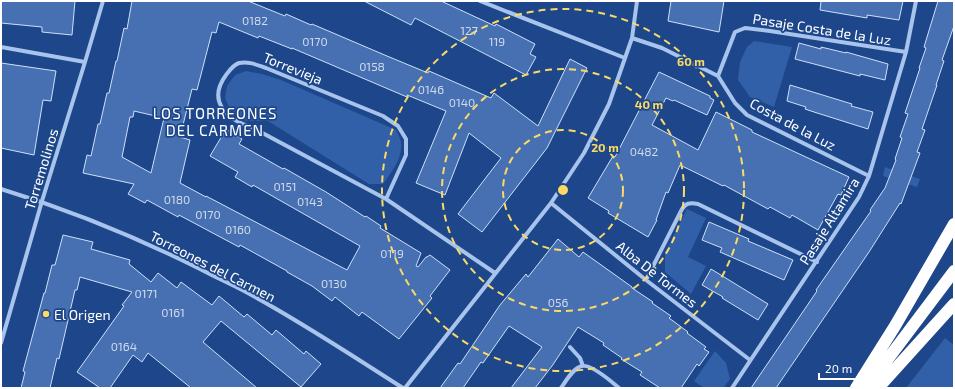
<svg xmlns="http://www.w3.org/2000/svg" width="955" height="389" viewBox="0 0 955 389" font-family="'Exo 2',sans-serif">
<rect width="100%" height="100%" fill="#1d478a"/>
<path fill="#3160a8" d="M754,41L792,47L774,107L750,97L738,80L740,62L747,47Z
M246,71L262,74L281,80L396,130C398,134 400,138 401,142C403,158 392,172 383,184H369L268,121H246L237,117L229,107L225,98L227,86L235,75Z
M885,167L920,179L917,187L883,176Z
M687,209L706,218L688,257L706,266L691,294L665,272V253Z
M945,338L954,345V388H906Z
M715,351L726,363L730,379L723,388H704L694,381Z"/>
<path fill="#4670b2" stroke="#cedff9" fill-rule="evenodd" d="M1,1H75L72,35L42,32V27L1,23Z
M132,1H248L285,16L286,14L311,25L312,24L387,56L428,73L429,71L491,98L494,93L538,126L570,59L587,68L547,148L482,232L458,214L501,158L469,133L445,195L416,183L446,111L407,95V97L292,48V49L259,36L258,38L219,22L216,33L212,32L197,90L192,89L180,137L190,140L180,183L206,197V196L347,270L360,246L253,185L252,187L235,177L238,172L210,156L226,129L242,139L239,144L283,169L284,168L326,192L365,217L366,216L381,226L380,228L421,253L416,266L418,267L426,257H427L430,255L450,270L430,296L432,298L399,339L362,312L359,316L335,297L332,301L312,286L287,272V271L240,245L239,247L179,215L178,217L147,200L145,203L128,194L134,184L83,173L87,155L91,156L98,124H100L107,93H109L116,61H117L124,28L127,29ZM134,111L164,118L151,173L122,157L130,117H133Z
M364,1H441L495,26L496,24L535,44L530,54L536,57L526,75L415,18L411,25Z
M671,1H724L719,32L668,21Z
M821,1H903L899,20L867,15V18L820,10Z
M938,1H954V26L942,60L944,61L936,85H937L922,129L925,130L917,152L920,153L901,204L900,203L869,252L776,388H751L817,291L816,290L871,211L870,210L885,188L896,160L895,159L902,138L900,137L908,114L905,113L920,68H919L926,48L924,47Z
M799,43L821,49V47L846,53V52L888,64L885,80L860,74V76L795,59Z
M1,63L56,71L51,101L43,100L34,155L1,148Z
M659,72L710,96V98L714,100L707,115L674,100L673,101L666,98L652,125L698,150L716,112L752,130V132L849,177L841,195L838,194L818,230L792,215L790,218L770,207L768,209L724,185L723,186L680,165L668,193L666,192L656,220H657L648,237L608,213L609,211L588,198L613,156L615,157Z
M790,85L852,104L851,106L873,112L868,129L814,112L805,109L806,107L787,101Z
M709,222L749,239L748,241L793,260L784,280L720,252L722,248L702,240Z
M63,235L93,242L91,249L130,260L129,264L151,282L158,273L177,288L181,282L212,305L219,296L244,317L247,314L272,335L276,330L304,354L306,351L321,364L301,387L221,321L203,342L257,388H191L148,353L142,362L133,355L110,388H100L77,372L124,306L122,305L132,292L80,277L77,290H75L59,359L57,358L50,388H21L25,372L23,371L44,293H45L52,265H55Z
M558,239L579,257L583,252L632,287V288L653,302L652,303L671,316L669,318L688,332L687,333L706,347L704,349L709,352L699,366L697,364L681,388H660L640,375L642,372L621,359L622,358L603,345L604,343L578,327L552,366L535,388H511L542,347L509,326L483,363L481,362L463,388H440L458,363L460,364L500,305L526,274L528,277Z
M711,269L768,304L758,320L722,298L723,297L702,285Z"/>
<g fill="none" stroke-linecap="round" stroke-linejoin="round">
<path stroke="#a8c3ec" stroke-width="4" d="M480,1L625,58
M632,38L662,48L718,76L735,103L747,115L869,176
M1,47L85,62
M718,76L735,32L745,28L770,31L906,52
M1,189C70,210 136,237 200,269C215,277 231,284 246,292C300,321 351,355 403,388
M386,199L406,155V139L398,126L383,116L266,68C257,65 249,61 239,63C233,65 229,71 226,75C207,101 226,119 251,127L386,199L495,273
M551,203L646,280L750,360
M646,280L681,211C685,203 690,202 698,204L817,262
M1,343L42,201L85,62L103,1
M570,347L580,358L583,366
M405,388L551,203L584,153L609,104L632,38L637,1
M561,388C566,381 573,368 582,366C592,364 612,382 619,388
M732,388L859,197L869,176L906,52L916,1"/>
<path stroke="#fff" stroke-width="12" d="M856,388L895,326L954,224
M866,388L954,271
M878,388L954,304"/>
</g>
<g fill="none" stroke="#fbd967" stroke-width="2" stroke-dasharray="7 5">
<circle cx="563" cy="190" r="60"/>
<circle cx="563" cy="190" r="121"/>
<circle cx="563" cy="190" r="181"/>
</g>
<circle fill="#fbd967" stroke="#1d478a" stroke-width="1.5" cx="46" cy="314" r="4"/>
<g text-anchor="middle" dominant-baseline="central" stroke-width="3.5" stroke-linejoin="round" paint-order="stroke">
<g font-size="12" fill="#d1dbec">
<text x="255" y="20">0182</text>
<text x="469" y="30">127</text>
<text x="315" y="41">0170</text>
<text x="497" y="41">119</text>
<text x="372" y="66">0158</text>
<text x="431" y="89">0146</text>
<text x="462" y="102">0140</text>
<text x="644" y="151">0482</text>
<text x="285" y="186">0151</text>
<text x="177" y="199">0180</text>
<text x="310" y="201">0143</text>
<text x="208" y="214">0170</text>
<text x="238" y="229">0160</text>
<text x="392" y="253">0119</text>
<text x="334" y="283">0130</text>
<text x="146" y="293">0171</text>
<text x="558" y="302">056</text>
<text x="173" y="312">0161</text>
<text x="124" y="346">0164</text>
</g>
<g font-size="14" fill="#fff" stroke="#1d478a">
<text transform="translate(822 29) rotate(9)">Pasaje Costa de la Luz</text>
<text transform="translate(293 68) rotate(22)">Torrevieja</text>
<text transform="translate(793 124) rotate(28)">Costa de la Luz</text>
<text transform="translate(41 169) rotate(-73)">Torremolinos</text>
<text transform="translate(829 221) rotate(-58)">Pasaje Altamira</text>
<text transform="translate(213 266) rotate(27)">Torreones del Carmen</text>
<text transform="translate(657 274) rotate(38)">Alba De Tormes</text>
</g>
<g font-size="14" fill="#fff" stroke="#1d478a" text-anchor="start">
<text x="54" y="314">El Origen</text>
</g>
<g font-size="15" letter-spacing="1" fill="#fff" stroke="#1d478a">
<text x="215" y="113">LOS TORREONES<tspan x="215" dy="17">DEL CARMEN</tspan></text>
</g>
</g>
<circle cx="563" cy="190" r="6" fill="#fbd967" stroke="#1d478a" stroke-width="2"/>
<g font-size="12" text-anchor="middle" font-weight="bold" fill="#fbd967" stroke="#1d478a" stroke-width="3.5" stroke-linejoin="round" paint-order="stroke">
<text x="691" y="66">60 m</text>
<text x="649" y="109">40 m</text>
<text x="605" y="152">20 m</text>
</g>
<rect width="955" height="389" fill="none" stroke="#ffffff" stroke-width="4"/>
<path d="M819 373v6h60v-6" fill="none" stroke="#ffffff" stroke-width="2"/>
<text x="825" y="373" font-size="12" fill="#ffffff" stroke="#1d478a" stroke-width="3" paint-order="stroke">20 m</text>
</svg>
